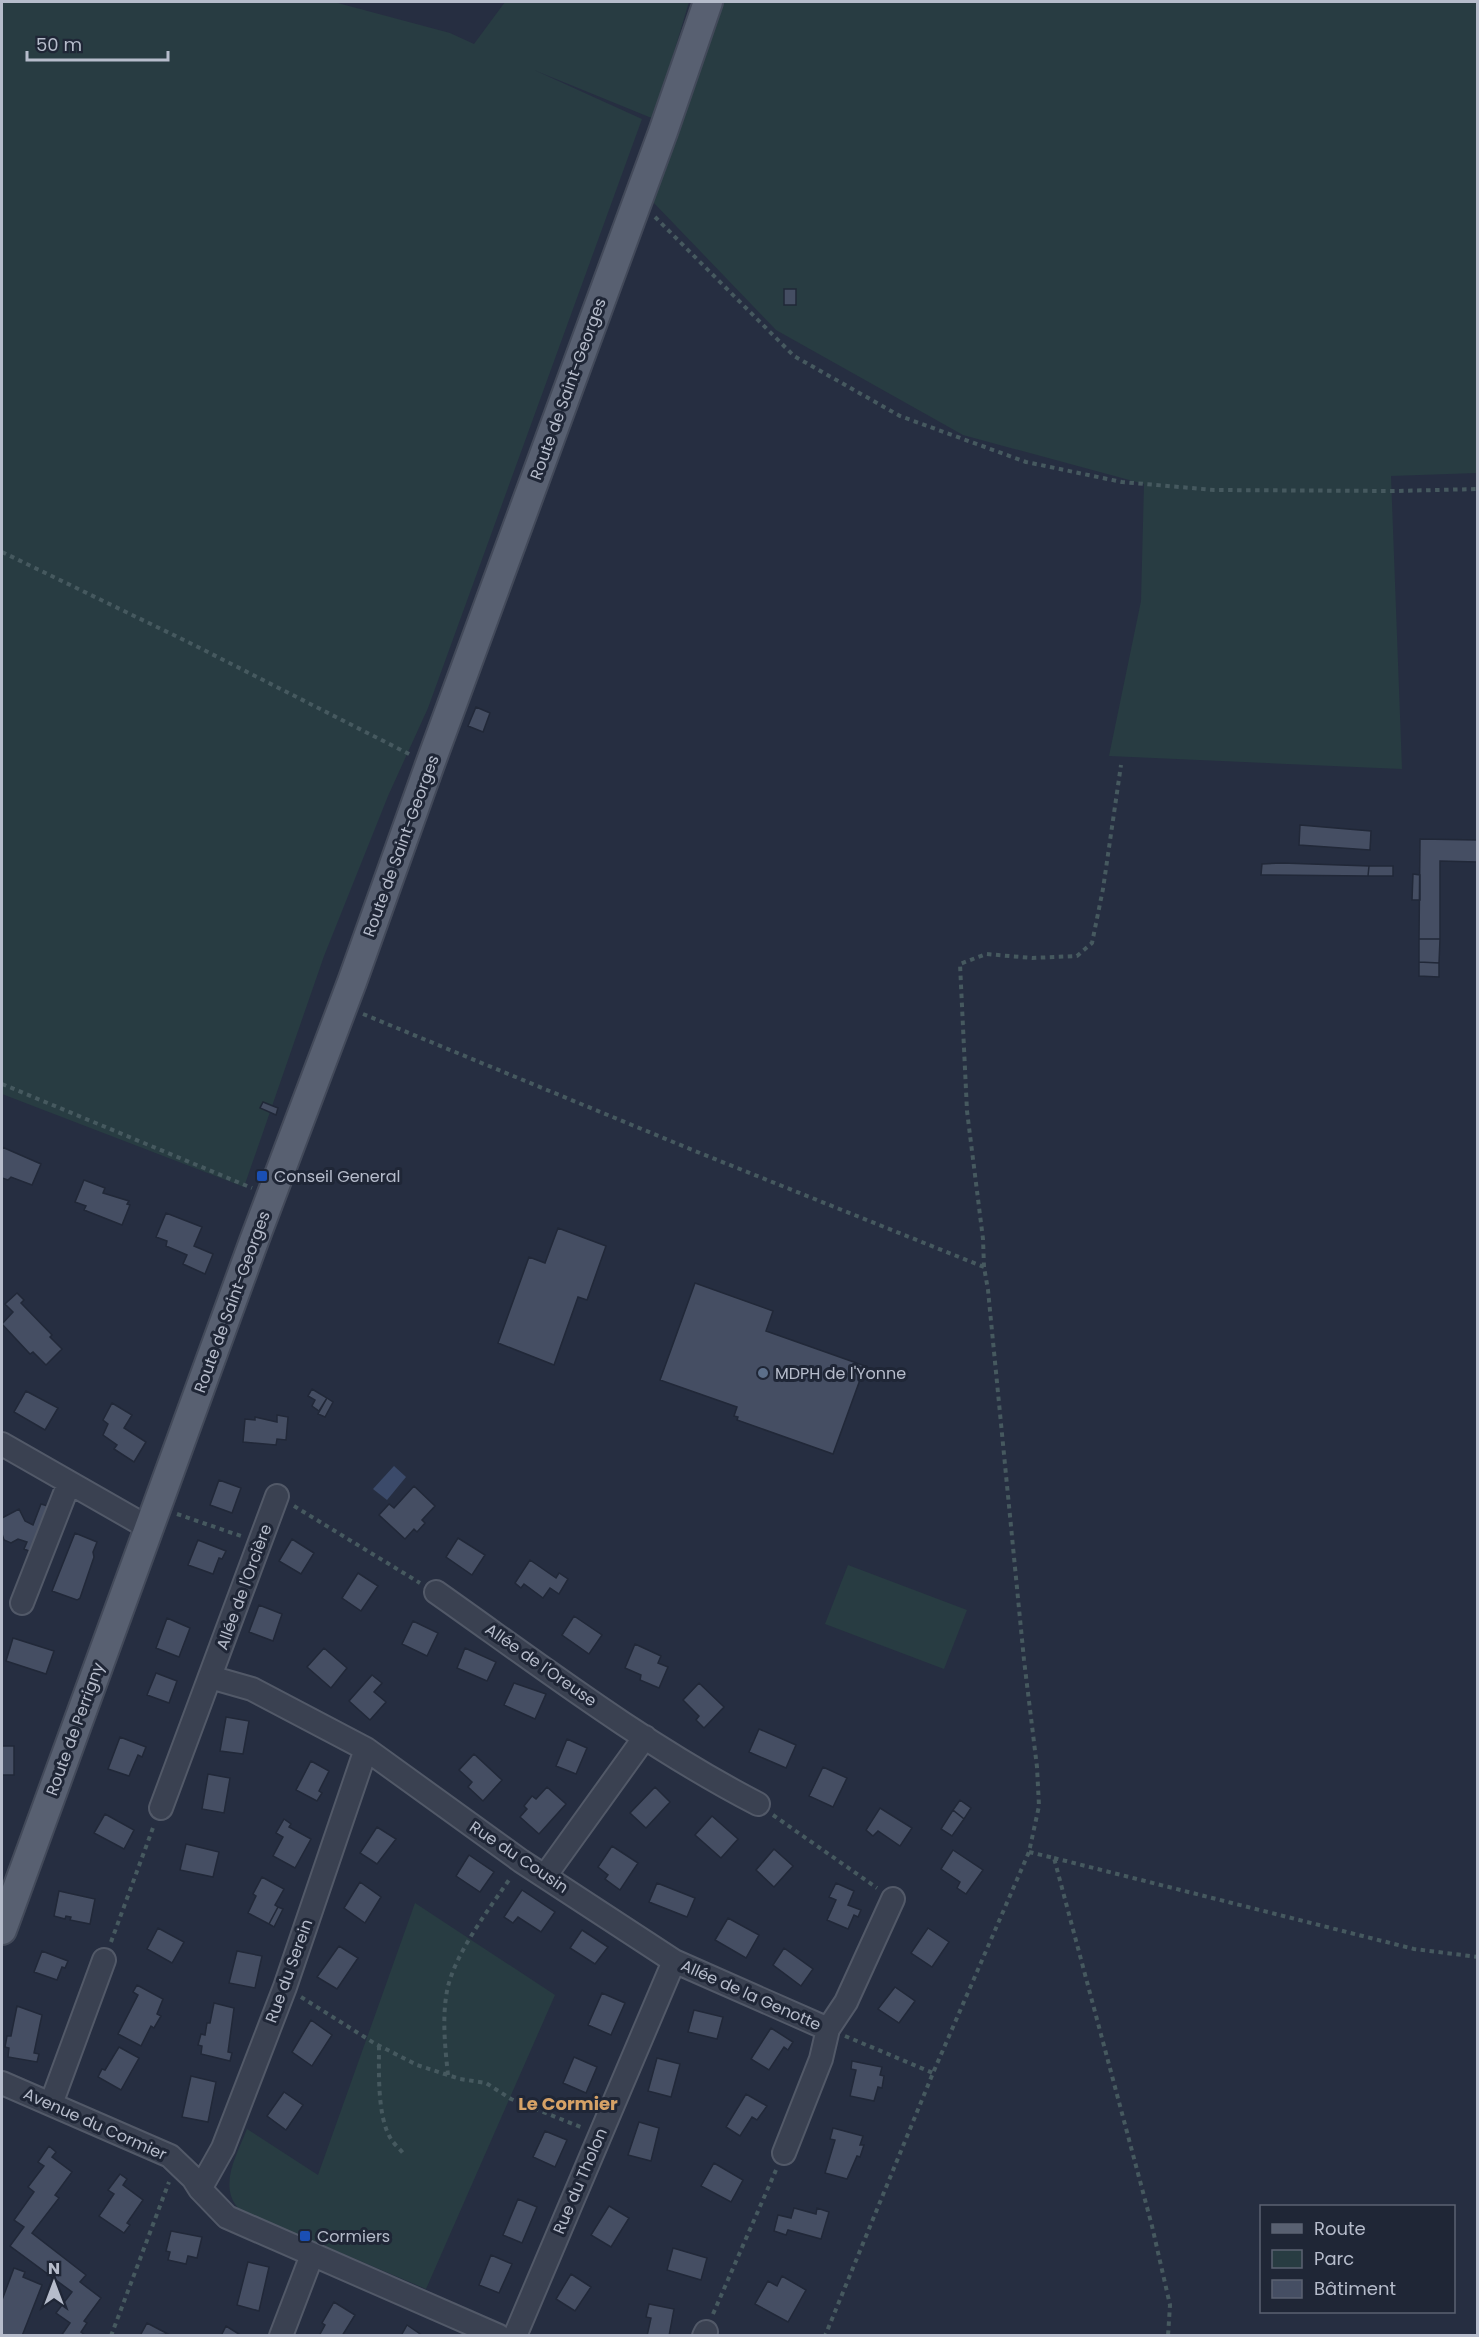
<svg xmlns="http://www.w3.org/2000/svg" width="1479" height="2337" viewBox="0 0 1479 2337" font-family="Poppins,sans-serif">
<rect width="100%" height="100%" fill="#262e41"/>
<path fill="#283c42" d="M2,2H334L450,33L474,44L505,2H689L654,119L534,70L642,119L428,708L388,796L324,956L244,1187L2,1094Z
M708,2H1477V473L1391,476L1402,769L1109,756L1141,601L1144,484L963,435L776,330L653,202L672,152L670,138Z
M848,1565L967,1610L944,1669L825,1624Z
M415,1903L555,1995L426,2289L240,2210C217,2187 237,2155 247,2129L318,2175Z"/>
<path fill="#3b4a6a" d="M394,1466L406,1477L387,1500L373,1489Z"/>
<path fill="#454e63" stroke="#212838" stroke-width="1.5" d="M784,289H796V305H784Z
M476,707L490,713L483,732L468,726Z
M1300,825L1371,831L1370,850L1299,845Z
M1420,839L1478,840V862L1440,861V939H1419Z
M1282,863L1369,866L1368,876L1261,875L1262,864Z
M1369,866H1393V876H1368Z
M1413,874L1420,875V900H1412Z
M1419,939H1440L1439,963L1419,962Z
M1419,962L1439,963V977L1419,976Z
M263,1102L278,1108L276,1115L260,1108Z
M2,1147L41,1164L32,1185L11,1177L8,1180L2,1178Z
M84,1180L105,1188L103,1193L129,1201L127,1204L130,1205L122,1225L84,1210L86,1206L75,1202Z
M166,1213L202,1227L194,1246L213,1254L205,1274L183,1264L187,1255L166,1246L167,1241L156,1237Z
M558,1228L606,1246L587,1300L578,1297L554,1365L498,1343L529,1257L545,1263Z
M695,1283L773,1311L766,1331L865,1366L833,1454L737,1420L738,1417L734,1416L737,1407L660,1380Z
M17,1293L24,1300L21,1303L52,1335L50,1337L62,1349L46,1365L33,1352L30,1354L2,1324L13,1312L5,1304Z
M312,1389L327,1398L319,1411L312,1406L315,1400L308,1396Z
M26,1391L58,1408L45,1430L14,1412Z
M327,1398L333,1402L325,1417L318,1414Z
M112,1403L132,1415L124,1428L146,1442L134,1462L114,1449L117,1445L103,1435L108,1424L103,1420Z
M277,1415L288,1417L286,1440L277,1439L276,1445L243,1442L245,1419L255,1420V1417L277,1422Z
M219,1480L241,1488L232,1513L210,1505Z
M414,1486L435,1506L422,1520L425,1523L417,1532L414,1529L405,1539L379,1515L389,1504L394,1508Z
M41,1504L51,1507L34,1553L24,1549L27,1542L18,1539L11,1543L4,1540L2,1534V1518L19,1509L25,1521L33,1525Z
M75,1533L97,1542L93,1552L94,1557L80,1598L77,1600L52,1591Z
M458,1538L485,1555L472,1575L446,1557Z
M292,1539L314,1553L301,1574L279,1561Z
M198,1540L226,1551L222,1559L219,1558L213,1574L188,1565Z
M530,1560L556,1578L559,1573L568,1579L559,1594L550,1588L543,1598L524,1584L521,1588L515,1583Z
M358,1573L378,1586L361,1611L342,1598Z
M259,1605L282,1614L273,1641L249,1632Z
M574,1616L602,1635L589,1654L562,1635Z
M167,1618L190,1628L179,1657L156,1648Z
M413,1621L438,1633L427,1656L402,1644Z
M13,1638L54,1651L46,1674L6,1661Z
M635,1644L661,1656L658,1663L668,1667L659,1688L640,1680L641,1675L625,1668Z
M324,1648L347,1668L331,1688L307,1667Z
M465,1648L496,1662L487,1681L457,1668Z
M156,1673L177,1681L169,1703L147,1695Z
M372,1675L382,1683L374,1692L386,1702L370,1720L349,1701Z
M514,1683L546,1694L535,1719L504,1705Z
M699,1683L724,1707L704,1728L696,1720L699,1716L683,1700Z
M226,1717L249,1721L243,1754L220,1751Z
M759,1729L796,1745L786,1768L749,1752Z
M120,1737L146,1747L142,1757L138,1755L129,1776L108,1769Z
M567,1739L587,1748L576,1774L556,1766Z
M2,1746H14V1775H2Z
M474,1754L502,1780L483,1801L468,1787L472,1782L459,1770Z
M311,1761L329,1771L319,1791L322,1793L317,1801L296,1790Z
M823,1767L847,1778L833,1807L809,1796Z
M208,1774L230,1778L224,1813L202,1809Z
M547,1787L566,1804L539,1834L520,1817L527,1809L524,1806L532,1796L536,1799Z
M655,1787L670,1802L646,1828L630,1813Z
M960,1800L971,1808L964,1819L953,1810Z
M880,1808L912,1828L900,1846L878,1831L873,1836L866,1830Z
M953,1810L964,1819L952,1836L941,1829Z
M105,1814L134,1830L124,1849L94,1833Z
M712,1816L738,1839L721,1858L695,1835Z
M284,1819L291,1824L289,1827L311,1839L295,1868L273,1856L283,1837L276,1833Z
M377,1827L396,1839L377,1864L360,1853Z
M186,1844L219,1852L213,1877L180,1870Z
M612,1846L638,1863L620,1890L605,1879L608,1875L598,1867Z
M774,1849L793,1866L774,1887L756,1870Z
M953,1850L983,1870L966,1894L957,1888L960,1882L941,1869Z
M469,1855L494,1872L480,1892L456,1876Z
M262,1877L284,1889L275,1905L278,1907L269,1924L248,1913L256,1896L253,1894Z
M360,1882L381,1897L365,1923L344,1908Z
M657,1883L695,1898L687,1917L649,1902Z
M836,1883L854,1891L848,1905L861,1910L858,1917L854,1915L848,1929L827,1920L836,1900L829,1897Z
M522,1890L555,1912L541,1932L518,1917L513,1923L504,1917Z
M59,1891L95,1899L90,1924L70,1920L71,1917L66,1916L65,1919L54,1916Z
M278,1907L283,1909L274,1927L269,1924Z
M728,1918L759,1935L746,1958L715,1940Z
M158,1928L184,1942L172,1963L147,1949Z
M928,1928L949,1942L932,1967L911,1953Z
M582,1930L608,1947L595,1964L570,1948Z
M339,1946L358,1958L337,1989L317,1977Z
M784,1948L813,1969L801,1986L773,1965Z
M42,1951L68,1961L65,1968L62,1967L57,1980L34,1972Z
M237,1951L262,1956L255,1988L229,1983Z
M137,1985L163,1999L157,2014L161,2016L154,2028L151,2026L141,2046L118,2034L138,1995L133,1992Z
M895,1987L915,2001L899,2023L878,2009Z
M602,1993L625,2003L611,2035L588,2025Z
M214,2003L234,2008L228,2052L232,2053L230,2061L201,2054L202,2046L198,2045L201,2034L205,2035L207,2023H210Z
M17,2006L42,2015L34,2053L39,2054L37,2062L8,2057L9,2048L5,2047L7,2036H11Z
M694,2010L723,2017L717,2039L688,2032Z
M311,2020L332,2035L312,2066L292,2052Z
M771,2028L793,2042L788,2050L784,2047L769,2070L751,2059Z
M119,2047L139,2058L121,2090L98,2077L102,2069L105,2070Z
M574,2057L597,2067L586,2093L563,2083Z
M657,2058L680,2064L671,2097L648,2091Z
M852,2061L882,2067L880,2075L884,2076L882,2088L878,2087L874,2101L850,2096L856,2070L851,2069Z
M191,2076L216,2082L208,2122L182,2117Z
M284,2092L303,2105L286,2130L267,2116Z
M746,2094L767,2106L757,2120L752,2117L740,2136L726,2127Z
M639,2122L659,2128L651,2161L628,2155Z
M833,2128L863,2136L860,2145H864L860,2157L857,2156L847,2179L825,2173L835,2140L830,2139Z
M545,2131L567,2140L555,2167L533,2157Z
M49,2146L56,2152L52,2157L72,2172L55,2195L59,2198L32,2233L86,2275L80,2282L101,2298L84,2321L87,2323L81,2332L86,2336H61L70,2323L56,2313L72,2292L10,2246L24,2227L14,2220L34,2192L28,2187L44,2166L38,2162Z
M714,2163L743,2180L731,2202L701,2186Z
M120,2174L127,2179L123,2185L143,2200L127,2223L130,2225L124,2233L99,2216L114,2194L108,2190Z
M518,2199L537,2207L522,2243L503,2235Z
M609,2206L629,2218L611,2247L591,2235Z
M794,2208L816,2214L817,2208L829,2212L821,2239L788,2230L786,2235L774,2231L778,2215L791,2218Z
M171,2231L202,2237L197,2258L188,2256L186,2264L168,2260L170,2252L166,2251Z
M673,2248L707,2258L701,2280L667,2270Z
M491,2255L512,2264L499,2293L479,2285Z
M248,2262L269,2267L259,2311L237,2305Z
M14,2268L25,2272L23,2277L42,2285L22,2336H2V2300Z
M571,2274L591,2287L575,2311L556,2299Z
M782,2276L806,2290L788,2322L755,2304L768,2281L777,2286Z
M334,2302L355,2315L342,2336H319L325,2325L322,2323Z
M649,2304L674,2309L669,2336H647L651,2318L646,2317Z
M147,2323L168,2334L140,2336Z
M407,2325L423,2336H401Z
M226,2326L242,2336H221Z"/>
<g fill="none" stroke-linecap="round" stroke-linejoin="round">
<g stroke="#525968" stroke-width="26">
<path id="minor" d="M2,1444L149,1528
M436,1592C541,1666 644,1745 758,1804
M22,1603L69,1483
M210,1677L252,1689L366,1749L521,1861L674,1961L828,2029
M161,1808L277,1496
M545,1876L645,1737
M2,2083L170,2156L193,2178L200,2189L227,2217L499,2336
M51,2104L104,1960
M784,2153L821,2059L828,2029L846,2002L893,1899
M200,2189L223,2148L285,1987L366,1749
M281,2336L312,2255
M515,2336L674,1961
M704,2336L706,2332"/>
</g>
<g stroke="#434a5a" stroke-width="32">
<path id="major" d="M2,1930L254,1241L352,982L429,767L663,132L708,2"/>
</g>
<path stroke="#46595f" stroke-width="4" stroke-dasharray="4.5 4.5" stroke-linecap="butt" d="M655,217L794,356L900,416L1026,462L1122,482L1214,490L1394,491L1478,489
M2,552L188,642L411,755
M363,1014L695,1151L984,1267L988,1290L1024,1660L1037,1767L1039,1806L1029,1852L933,2073L825,2336
M2,1084L252,1188
M984,1267L983,1239L967,1111L960,964L986,954L1032,958L1077,956L1092,943L1103,889L1121,765
M294,1506L420,1583
M177,1514L241,1536
M773,1815L877,1888
M1029,1852L1054,1858L1152,2226L1170,2305L1168,2336
M1054,1858L1414,1949L1478,1957
M111,1942L154,1825
M301,1997L374,2043L417,2065L460,2079L486,2083L511,2099L583,2128
M845,2036L933,2073
M379,2046C379,2071 377,2117 391,2139C394,2144 399,2148 403,2153
M448,2075C445,2047 442,2018 447,1991C454,1954 490,1908 511,1877
M713,2314L776,2170
M111,2336L169,2182"/>
<use href="#minor" stroke="#3a4151" stroke-width="22"/>
<use href="#major" stroke="#586071" stroke-width="28"/>
</g>
<g fill="#1a4fb4" stroke="#1f2636" stroke-width="2">
<rect x="256" y="1170" width="12" height="12" rx="3"/>
<rect x="299" y="2230" width="12" height="12" rx="3"/>
</g>
<circle fill="#5c6f8a" stroke="#1f2636" stroke-width="2" cx="763" cy="1373" r="6"/>
<g text-anchor="middle" dominant-baseline="central" stroke-width="6" stroke-linejoin="round" paint-order="stroke">
<g font-size="16" fill="#b6bccb" stroke="#1f2636">
<text transform="translate(568 389) rotate(-70)">Route de Saint-Georges</text>
<text transform="translate(401 846) rotate(-70)">Route de Saint-Georges</text>
<text transform="translate(232 1302) rotate(-70)">Route de Saint-Georges</text>
<text transform="translate(244 1587) rotate(-70)">Allée de l'Orcière</text>
<text transform="translate(541 1665) rotate(35)">Allée de l'Oreuse</text>
<text transform="translate(75 1729) rotate(-70)">Route de Perrigny</text>
<text transform="translate(519 1857) rotate(34)">Rue du Cousin</text>
<text transform="translate(289 1971) rotate(-70)">Rue du Serein</text>
<text transform="translate(751 1995) rotate(24)">Allée de la Genotte</text>
<text transform="translate(95 2124) rotate(24)">Avenue du Cormier</text>
<text transform="translate(580 2181) rotate(-67)">Rue du Tholon</text>
</g>
<g font-size="16" fill="#b6bccb" stroke="#1f2636" text-anchor="start">
<text x="274" y="1176">Conseil General</text>
<text x="775" y="1373">MDPH de l'Yonne</text>
<text x="317" y="2236">Cormiers</text>
</g>
<g font-size="18" font-weight="bold" fill="#d6a266" stroke="#1f2636">
<text x="568" y="2103">Le Cormier</text>
</g>
</g>
<rect width="1479" height="2337" fill="none" stroke="#b6bccb" stroke-width="6"/>
<rect x="1260" y="2205" width="195" height="108" fill="#1f2636" stroke="#5b6272" stroke-width="1.5"/>
<rect x="1272" y="2224" width="30" height="9" fill="#586071" stroke="#5b6272" stroke-width="1.5"/>
<text x="1314" y="2235" font-size="18" fill="#b6bccb">Route</text>
<rect x="1272" y="2250" width="30" height="18" fill="#283c42" stroke="#5b6272" stroke-width="1.5"/>
<text x="1314" y="2265" font-size="18" fill="#b6bccb">Parc</text>
<rect x="1272" y="2280" width="30" height="18" fill="#454e63" stroke="#5b6272" stroke-width="1.5"/>
<text x="1314" y="2295" font-size="18" fill="#b6bccb">Bâtiment</text>
<g transform="translate(54 2283)" stroke="#1f2636" stroke-width="4.5" paint-order="stroke">
<path d="M0-4.5L10 22L0 15L-10 22Z" fill="#b6bccb"/>
<text y="-9" font-size="16" font-weight="bold" text-anchor="middle" fill="#b6bccb">N</text>
</g>
<path d="M27 51v9h141v-9" fill="none" stroke="#b6bccb" stroke-width="3"/>
<text x="36" y="51" font-size="18" fill="#b6bccb" stroke="#1f2636" stroke-width="4.5" paint-order="stroke">50 m</text>
</svg>
